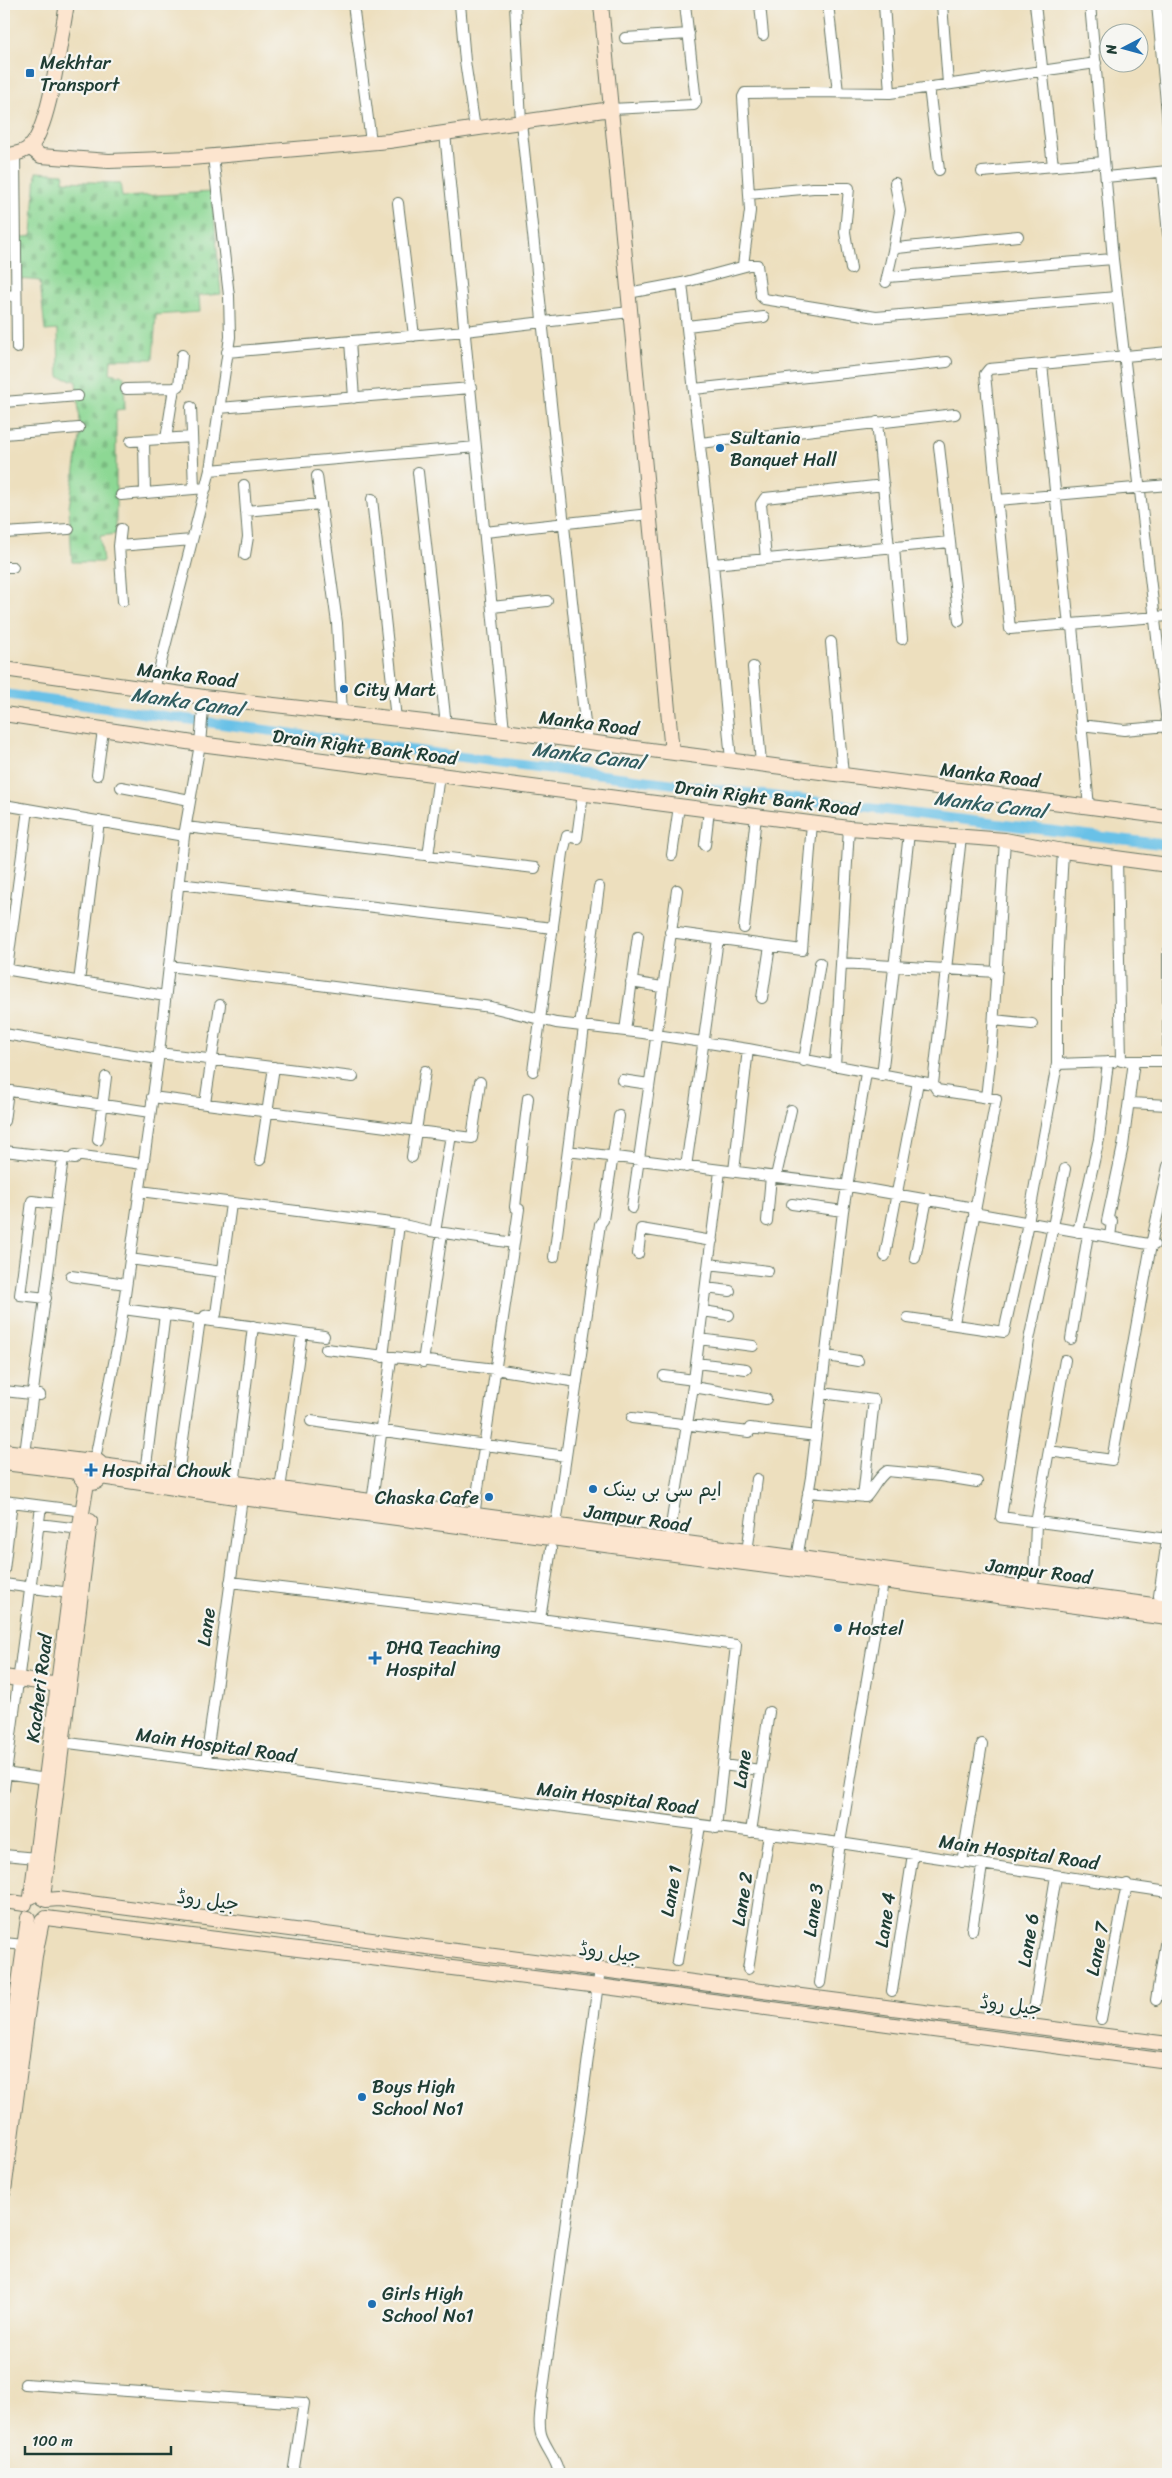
<svg xmlns="http://www.w3.org/2000/svg" width="1172" height="2478" viewBox="0 0 1172 2478" font-family="Sriracha,'Playpen Sans Arabic',sans-serif">
<defs>
<pattern id="cemetery-stones" width="16" height="16" patternUnits="userSpaceOnUse" patternTransform="scale(1.25)"><rect width="16" height="16" fill="#8dd894"/><path d="M2 7V4a2 2 0 0 1 4 0v3zM10 15v-3a2 2 0 0 1 4 0v3z" fill="#79ba80"/></pattern>
</defs>
<rect width="100%" height="100%" fill="#f6f6f2"/>
<filter id="ink" filterUnits="userSpaceOnUse"><feTurbulence type="fractalNoise" baseFrequency=".02" numOctaves="2"/><feDisplacementMap in="SourceGraphic" scale="10" xChannelSelector="R" yChannelSelector="G"/><feConvolveMatrix kernelMatrix="1 2 1 2 8 2 1 2 1" color-interpolation-filters="sRGB"/></filter>
<filter id="wash" filterUnits="userSpaceOnUse"><feTurbulence type="fractalNoise" baseFrequency=".0096" numOctaves="4" result="noise"/><feDisplacementMap in="SourceGraphic" scale="20" xChannelSelector="R" yChannelSelector="G"/><feGaussianBlur stdDeviation="1.12" result="paint"/><feColorMatrix in="noise" values="0 0 0 0 0 0 0 0 0 0 0 0 0 0 0 0 0 1.4 0 .05"/><feComposite in="paint" operator="in"/></filter>
<g filter="url(#wash)">
<rect width="100%" height="100%" fill="#eddfbe"/>
<path fill="url(#cemetery-stones)" stroke="#568a64" d="M36,172L64,174L63,181L120,183L122,197L212,192L221,294L198,296L199,312L156,315L153,359H111L110,373L124,376L125,409L116,410V534L100,536L103,562H72L69,507L81,432L76,381L59,377L58,330L45,331L40,281L20,279L16,238L32,236Z"/>
<g fill="none" stroke-linecap="round" stroke-linejoin="round">
<path stroke="#69c1e7" stroke-width="10" d="M4,694L513,764L1168,845"/>
</g>
</g>
<g filter="url(#ink)">
<g fill="none" stroke-linecap="round" stroke-linejoin="round">
<g stroke="#677664" stroke-width="12">
<path id="street" d="M353,4L371,142
M460,4L465,61L475,129
M515,4L521,122L587,742
M760,4L763,35
M828,4L838,92
M884,4L890,93
M942,4L948,84
M1035,4L1053,166
M1090,4L1113,259L1168,732
M1157,4L1168,124
M625,38L689,34
M929,87L939,170
M611,109L694,105L696,102L685,4
M445,133L504,731
M15,154L17,348
M982,172L1104,162
M1162,172L1168,234
M1106,177L1168,171
M749,194L813,188H849L845,232L851,269
M398,203L414,336
M893,251L900,211L895,183
M743,265L750,211L743,97L745,93L812,92L890,93L1096,63
M888,277L1113,259
M886,282L893,251L897,248L1018,236
M682,283L713,564L731,760
M628,293L682,283L749,265H757L761,296L764,299L876,317L1117,297
M4,296L16,295
M687,326L764,317
M350,341L354,398
M227,352L465,331L630,312
M1168,352L989,369L985,374L1010,629L1168,616
M1042,364L1069,626
M126,389L174,388
M694,389L947,362
M4,402L78,396
M191,407L194,489
M219,408L471,388
M877,422L889,548
M4,434L79,428
M166,439L174,388L179,386L182,355
M144,440L145,493
M131,441L192,437
M700,443L955,414
M939,446L959,621
M210,470L476,447
M418,472L446,725
M317,476L337,623L342,713
M244,485L248,537L245,555
M121,495L206,488
M372,499L396,719
M998,500L1168,485
M246,511L321,504
M121,529L119,546L123,601
M485,532L649,514
M4,533L69,529
M119,546L192,540
M894,548L902,639
M766,559L761,504L765,498L884,485
M713,564L950,542
M4,567H13
M492,607L547,601
M1072,626L1089,807
M831,642L843,775
M753,667L761,764
M154,690L210,470L230,337L229,296L213,156
M1081,725L1124,730L1168,726
M97,775L103,730
M121,787L190,800
M4,805L184,836
M186,827L535,868
M705,845L709,810
M672,855L679,806
M428,856L439,775
M1117,858L1121,1061
M179,884L553,928
M744,928L756,816
M670,932L802,950L812,823
M841,963L997,972
M169,966L491,1007L556,1023L643,1033L748,1049L933,1084
M4,969L165,996
M7,969L28,809
M79,982L99,821
M631,982L662,987
M762,998L770,946
M994,1020L1032,1024
M580,1026L599,887
M625,1031L638,936
M4,1034L158,1059
M159,1053L353,1077
M804,1061L820,963
M1128,1061H1168
M1168,1061V952
M1057,1064L1113,1062
M835,1066L849,828
M533,1071L563,853L567,836L577,838L583,793
M882,1076L909,833
M622,1080L649,1084
M4,1090L150,1112
M152,1097L472,1138L480,1082
M986,1098L992,1043L1005,840
M205,1103L220,1005
M1130,1103L1168,1105
M4,1121L8,1091
M98,1140L106,1077
M4,1151L75,1159V1155L143,1164
M568,1151L849,1186L974,1208
M412,1157L425,1071
M260,1160L274,1067
M686,1167L718,939
M1065,1169L1029,1340L1001,1517L1168,1539
M734,1171L748,1049
M776,1176L791,1110
M140,1191L399,1224L430,1231L514,1243
M792,1204L843,1211
M632,1208L677,890
M974,1213L1154,1245
M767,1221L771,1176
M435,1232L451,1135
M1078,1232L1099,1139L1108,1062
M1110,1237L1112,1221H1107L1123,1146L1134,1061
M638,1254L641,1229L712,1241
M885,1256L918,1082
M554,1257L584,1027
M915,1258L927,1199
M130,1259L222,1272
M709,1264L768,1271
M71,1276L126,1284
M706,1288L730,1291
M46,1298L20,1295L32,1201L57,1204
M123,1309L324,1336
M703,1311L729,1315
M205,1316L216,1314L231,1204
M908,1318L1004,1332L1028,1223L1057,1064V966L1063,851
M954,1323L996,1099L937,1090L933,1084L961,837
M699,1339L753,1346
M1071,1339L1088,1234
M326,1349L495,1369L577,1382
M827,1356L858,1361
M383,1357L399,1224
M423,1362L442,1233
M696,1363L746,1369
M664,1376L694,1380
M693,1387L766,1399
M4,1391L40,1395
M822,1393L874,1400L863,1497
M632,1418L749,1432L750,1428L816,1436
M311,1421L566,1456
M1049,1451L1112,1460L1151,1245L1168,1166
M25,1454L63,1157
M95,1459L119,1338L159,1053L184,836L200,744L204,697
M146,1465L165,1314
M178,1475L200,1319
M280,1489L302,1333
M808,1492L866,1497C874,1488 877,1478 887,1471L940,1476L977,1482
M373,1495L391,1359
M4,1501L83,1511
M475,1509L519,1209L515,1207L528,1098
M557,1518L600,1224L603,1220L619,1116
M39,1524L80,1529
M670,1532L694,1380L720,1171
M747,1552L757,1479
M797,1559L811,1477L843,1211L866,1073
M4,1570L12,1502
M1034,1579L1036,1523L1065,1360
M230,1582L540,1619L736,1645L716,1828
M4,1584L70,1593
M1159,1596L1168,1533
M540,1619L551,1549
M61,1742L840,1843L1168,1892
M206,1761L242,1498L235,1477L253,1326
M723,1765L760,1770
M4,1773L47,1779
M4,1789L41,1506
M751,1832L769,1712
M4,1855L36,1858
M962,1862L982,1744
M972,1930L982,1866
M4,1943L24,1945
M677,1961L700,1826
M748,1969L769,1834
M820,1983L840,1843L883,1582
M892,1991L913,1854
M1156,2000L1168,1926
M1034,2010L1056,1876
M1101,2019L1127,1884
M25,2384L304,2403L293,2474
M559,2474C557,2460 547,2450 542,2437C538,2427 540,2415 541,2405L600,1969"/>
</g>
<g stroke="#677664" stroke-width="16">
<path id="secondary" d="M601,4L672,752
M29,147L41,156L109,161L191,158L389,141L611,109
M4,155C14,155 28,152 34,142C51,117 61,36 67,4
M4,669L204,697L504,731L1168,817
M4,714L200,744L849,828L1005,840L1063,851L1168,865
M4,1451L83,1461
M79 1471a12 12 0 1 1 24 0a12 12 0 1 1-24 0Z
M4,1463L78,1472
M101,1465L1168,1607
M101,1477L242,1498L1168,1618
M4,1677L59,1685
M31,1897L72,1573L87,1483
M43,1898L90,1521
M46,1900L59,1899L1168,2044
M4,1901L25,1904
M46,1918L598,1986L1168,2061
M4,2093L28,1918
M4,2191L35,1956L42,1921"/>
</g>
<use href="#street" stroke="#fff" stroke-width="10"/>
<use href="#secondary" stroke="#fce5cf" stroke-width="14"/>
</g>
</g>
<g fill="#1f6fb2" stroke="#f6f6f2" stroke-width="2">
<rect x="25" y="68" width="10" height="10" rx="2.5"/>
<circle cx="720" cy="448" r="5"/>
<circle cx="344" cy="689" r="5"/>
<path d="M88.5 1462.5h5v5h5v5h-5v5h-5v-5h-5v-5h5z"/>
<circle cx="593" cy="1489" r="5"/>
<circle cx="489" cy="1497" r="5"/>
<circle cx="838" cy="1628" r="5"/>
<path d="M372.5 1650.5h5v5h5v5h-5v5h-5v-5h-5v-5h5z"/>
<circle cx="362" cy="2097" r="5"/>
<circle cx="372" cy="2304" r="5"/>
</g>
<g text-anchor="middle" dominant-baseline="central" stroke-width="4.5" stroke-linejoin="round" paint-order="stroke">
<g font-size="19" fill="#1f3d34" stroke="#f6f6f2" text-anchor="start">
<text x="40" y="62">Mekhtar<tspan x="40" dy="22">Transport</tspan></text>
<text x="730" y="437">Sultania<tspan x="730" dy="22">Banquet Hall</tspan></text>
<text x="354" y="689">City Mart</text>
<text x="102" y="1470">Hospital Chowk</text>
<text x="603" y="1489">ایم سی بی بینک</text>
<text x="479" y="1497" text-anchor="end">Chaska Cafe</text>
<text x="848" y="1628">Hostel</text>
<text x="386" y="1647">DHQ Teaching<tspan x="386" dy="22">Hospital</tspan></text>
<text x="372" y="2086">Boys High<tspan x="372" dy="22">School No1</tspan></text>
<text x="382" y="2293">Girls High<tspan x="382" dy="22">School No1</tspan></text>
</g>
<g font-size="19" fill="#1f3d34" stroke="#f6f6f2">
<text transform="translate(187 675) rotate(7)">Manka Road</text>
<text transform="translate(589 723) rotate(7)">Manka Road</text>
<text transform="translate(365 747) rotate(7)">Drain Right Bank Road</text>
<text transform="translate(990 775) rotate(7)">Manka Road</text>
<text transform="translate(767 798) rotate(7)">Drain Right Bank Road</text>
<text transform="translate(637 1518) rotate(8)">Jampur Road</text>
<text transform="translate(1039 1571) rotate(7)">Jampur Road</text>
<text transform="translate(206 1627) rotate(-82)">Lane</text>
<text transform="translate(39 1688) rotate(-83)">Kacheri Road</text>
<text transform="translate(216 1745) rotate(8)">Main Hospital Road</text>
<text transform="translate(742 1769) rotate(-82)">Lane</text>
<text transform="translate(617 1798) rotate(7)">Main Hospital Road</text>
<text transform="translate(1019 1852) rotate(8)">Main Hospital Road</text>
<text transform="translate(671 1891) rotate(-80)">Lane 1</text>
<text transform="translate(742 1899) rotate(-81)">Lane 2</text>
<text transform="translate(208 1900) rotate(7)">جیل روڈ</text>
<text transform="translate(813 1910) rotate(-82)">Lane 3</text>
<text transform="translate(885 1920) rotate(-82)">Lane 4</text>
<text transform="translate(1028 1940) rotate(-81)">Lane 6</text>
<text transform="translate(1097 1949) rotate(-79)">Lane 7</text>
<text transform="translate(610 1952) rotate(7)">جیل روڈ</text>
<text transform="translate(1011 2005) rotate(7)">جیل روڈ</text>
</g>
<g font-size="20" font-style="italic" fill="#325e61" stroke="#f6f6f2">
<text transform="translate(187 702) rotate(8)">Manka Canal</text>
<text transform="translate(588 756) rotate(7)">Manka Canal</text>
<text transform="translate(990 805) rotate(7)">Manka Canal</text>
</g>
</g>
<rect width="1172" height="2478" fill="none" stroke="#f6f6f2" stroke-width="20"/>
<g transform="translate(1124 48) rotate(264)"><circle r="24" fill="#f6f6f2" stroke="#a0aca6"/>
<path d="M0-4L9 19L0 12L-9 19Z" fill="#1f6fb2"/>
<text y="-8" font-size="14" font-weight="bold" text-anchor="middle" fill="#1f3d34">N</text>
</g>
<path d="M25 2446v8h146v-8" fill="none" stroke="#1f3d34" stroke-width="2.5"/>
<text x="32" y="2446" font-size="15" fill="#1f3d34" stroke="#f6f6f2" stroke-width="4" paint-order="stroke">100 m</text>
</svg>
